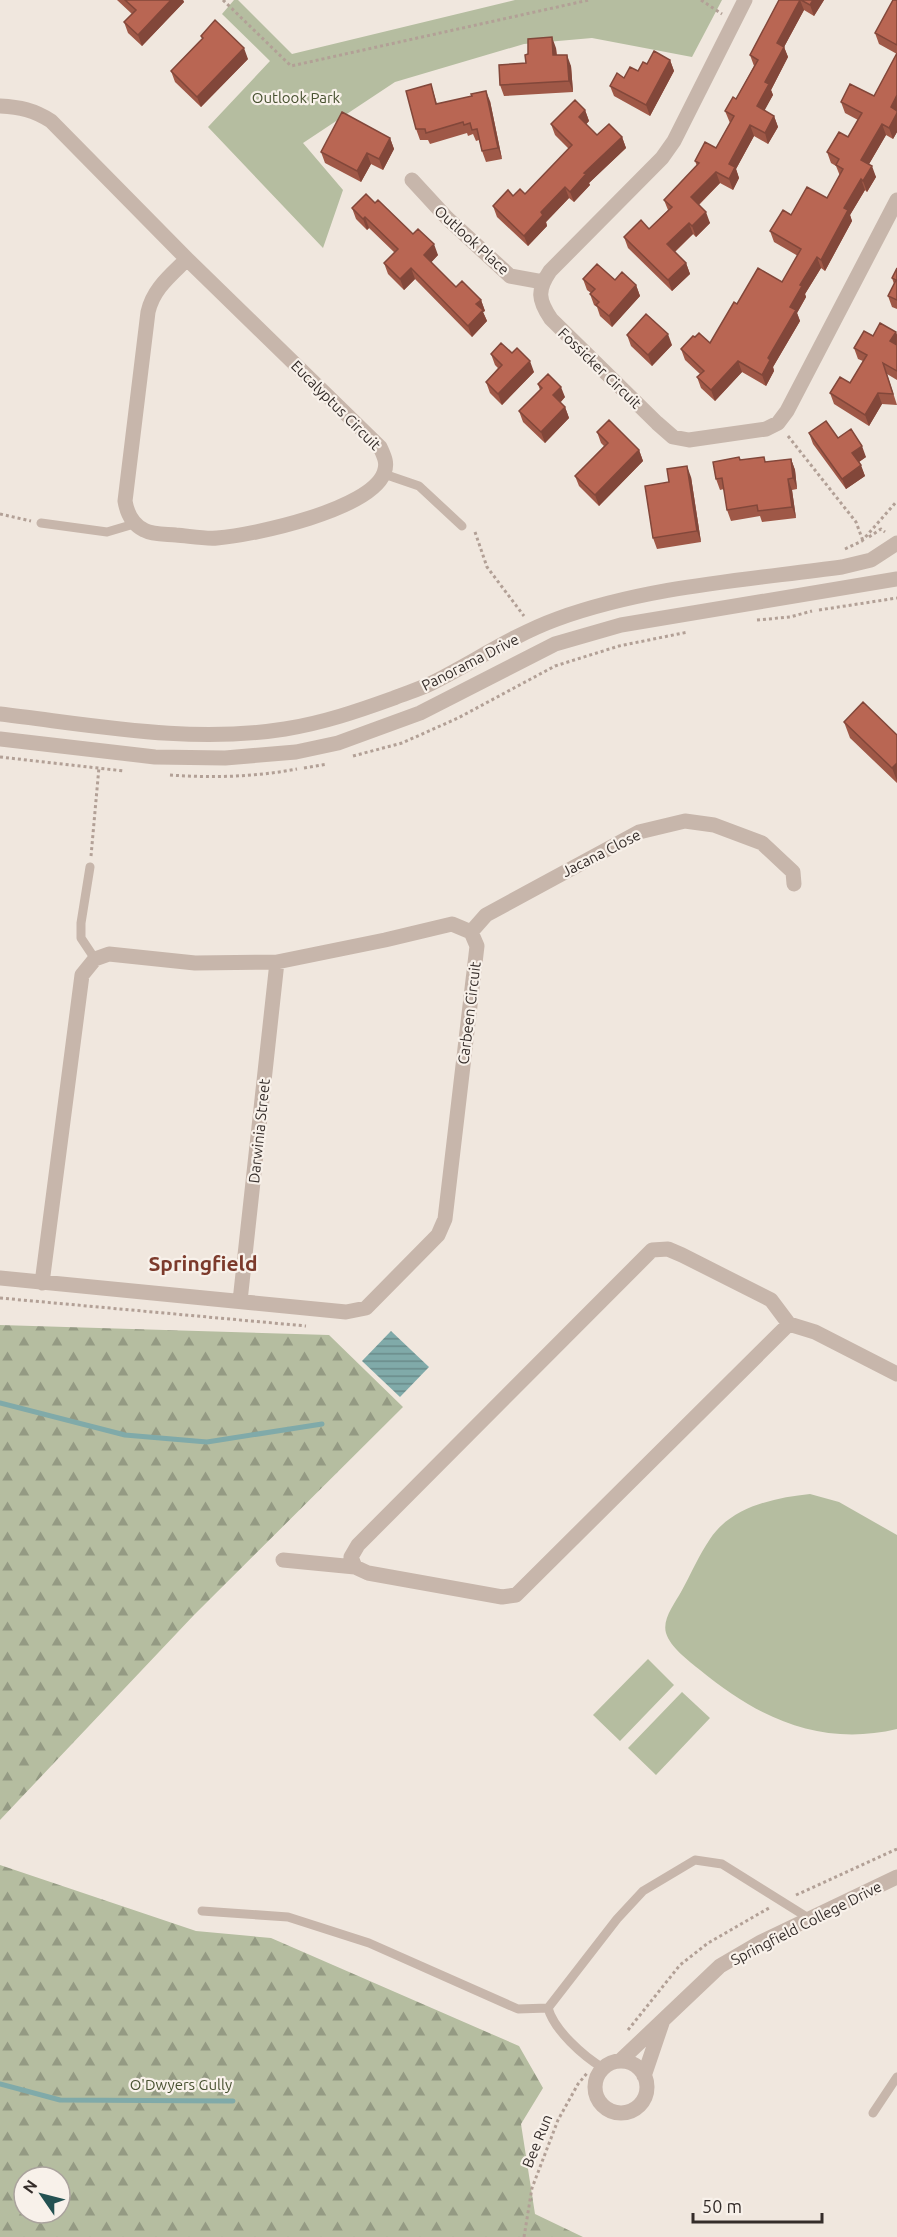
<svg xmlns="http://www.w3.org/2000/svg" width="897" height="2237" viewBox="0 0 897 2237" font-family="Ubuntu,sans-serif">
<defs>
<pattern id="forest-firs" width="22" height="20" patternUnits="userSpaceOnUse" patternTransform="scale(1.5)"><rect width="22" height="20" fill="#b5bda0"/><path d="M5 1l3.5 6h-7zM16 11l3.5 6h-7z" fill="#949a83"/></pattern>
<pattern id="water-rules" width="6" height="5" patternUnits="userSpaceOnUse" patternTransform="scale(1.5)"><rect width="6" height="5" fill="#80aaa9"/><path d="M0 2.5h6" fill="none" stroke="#6a8b8a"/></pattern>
</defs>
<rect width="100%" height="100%" fill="#f0e7de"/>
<path fill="url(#forest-firs)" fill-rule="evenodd" d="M0,1325L329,1335L403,1407L194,1615L0,1820Z
M0,1865L196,1931L271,1938L519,2046L543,2088L521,2124L535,2214L583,2237H0ZM24,2177H60V2213H24Z"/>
<path fill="#b5bda0" d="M234,0H238L292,54L515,0H722L692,57L592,38L524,44L395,82L303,143L343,190L323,248L208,127L270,61L222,14Z
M810,1494L839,1502L897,1535V1729C821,1747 758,1718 700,1670C689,1661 670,1647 666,1633C662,1619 675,1603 681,1592C691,1574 699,1555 710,1539C732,1506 774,1498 810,1494Z
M648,1659L674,1685L620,1741L593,1715Z
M682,1692L710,1718L656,1775L628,1748Z"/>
<path fill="url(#water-rules)" d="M391,1331L429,1367L400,1397L362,1361Z"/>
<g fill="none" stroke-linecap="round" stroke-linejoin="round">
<path stroke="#80aaa9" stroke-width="5" d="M0,1403L125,1435L207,1442L322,1424
M0,2084L60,2100L233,2101"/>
<path stroke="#b2a096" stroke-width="3" stroke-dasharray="3 3" stroke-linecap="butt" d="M223,0L291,66L589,0
M701,0L722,14
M788,436L856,522L863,541
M0,514L31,521
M475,532L487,567L524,616
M869,537L881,529L885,532
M845,549L862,541L897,501
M819,610L897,598
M757,620L790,617L812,611
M353,756L402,743L458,718L555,666L619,646L688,632
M0,757L124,771
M304,768L327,764
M170,775C212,778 255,777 297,769
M91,856L99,767
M0,1298L306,1326
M796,1895L897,1849
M628,2030L680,1965L708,1943L769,1908
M524,2237L532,2188L558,2120L578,2084L588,2072"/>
<path stroke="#c7b6ab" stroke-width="9" d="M384,474L419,486L462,526
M41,523L107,532L134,524
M90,867L81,923V938L95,959
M202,1911L288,1917L369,1943L518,2009L548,2008C554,2030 583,2056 603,2068
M548,2008L617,1919L643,1891L695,1860L722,1864L810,1919
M873,2113L897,2077"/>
<path stroke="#c7b6ab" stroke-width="15" d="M745,0L674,141L662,158L550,271C537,290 538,300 551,319L657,423L673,437L689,440L766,429L778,423L787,411L897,200
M0,106C20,107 34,110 51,121L187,259L380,447C384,456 388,463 384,473C370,510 254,535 217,538C204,539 189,536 176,535C166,534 153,535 144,530C132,524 127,513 125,501L148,312C153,289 170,276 187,259
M412,180L447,218L510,276L543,282
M471,932L486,915L639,832L685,821L714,825L762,843L793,872L794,884
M0,1278L346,1312L366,1308L438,1235L445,1219L477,946L471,932L452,924L385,940L277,962L195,963L109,954L95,959L82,975L42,1283
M240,1301L277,962
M789,1324L516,1595L502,1597L368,1573L355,1567L351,1557L358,1545L652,1250L668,1249L682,1255L771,1300L789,1324L815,1332L897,1374
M283,1560L355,1567
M620,2061L720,1966L761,1942L897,1877
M595 2087a26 26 0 1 1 52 0a26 26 0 1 1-52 0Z
M644,2076L662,2023"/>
<path stroke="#c7b6ab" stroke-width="15" d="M0,714C94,725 190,744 285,729C323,723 358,711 394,698C406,693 420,689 432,683C474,662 513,635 557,619C648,586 747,580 842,567L871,560L897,543
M0,739L155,757L225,758L296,752L338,743L420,713L555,644L621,625L897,579"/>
</g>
<path fill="#9f5847" d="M117,0H183L184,2L142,46L128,33L124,22L132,14Z
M779,0H824L814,16L804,10L784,47L788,57L771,90L773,95L764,110L774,116L778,127L768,144L754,136L736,169L739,178L733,190L720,183L699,205L710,223L696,237L693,234L675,252L686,263L690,274L672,291L628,248L624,237L649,229L668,210L664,200L697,166L695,161L716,148L730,123L725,111L736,99L754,66L750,55Z
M897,0V132L893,139L886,135L869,164L876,177L867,192L865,190L850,215L852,221L825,271L821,268L805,294L806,297L797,313L800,321L773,367L774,371L766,386L742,372L715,401L701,388L697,377L700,374L685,360L681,349L695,337L710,343L737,304L782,282L798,256L774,242L770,231L791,215L827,198L840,176L836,166L831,163L827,152L848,137L858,120L845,113L841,102L874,96L897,54L879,44L875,33Z
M201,36L248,59L201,107L175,82L171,71L202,39Z
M556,48L557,55L571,66L573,92L504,96L500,85L526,63Z
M670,60L674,71L650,116L614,96L610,86L638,71L647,64Z
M431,84L437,104L490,101L502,159L486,162L482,151L479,140L476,141L473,134L468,136L467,133L430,144L428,140H420L416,129Z
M585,110L589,121L586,124L597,135L622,137L626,148L589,183L590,185L574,202L569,198L546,222L547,226L528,246L497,217L493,206L513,196L525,194L569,149L555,135L551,124Z
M390,138L394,149L383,170L371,164L361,182L325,163L321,152Z
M375,203L438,255L431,262L456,287L481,300L485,311L483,312L487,321L472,337L415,279L404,290L388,274L384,263L395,253L369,228L367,230L356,219L352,208Z
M897,268V309L892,307L888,296L894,284L892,278Z
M583,279L615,280L636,285L640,296L612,327L600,316L597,307L594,305L590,294L591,293L587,290Z
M896,332L897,335V380L887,374L897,405L882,404L869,426L834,404L830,393L850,383L863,361L858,359L854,348L873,336Z
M627,335L672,345L652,366L631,346Z
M512,353L534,372L502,405L490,393L486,382L498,368L495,365L491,354Z
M538,384L565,397L560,403L565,407L569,418L545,443L523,422L519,411L540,390Z
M597,432L639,450L643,461L599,506L579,486L575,476L604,446L601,443Z
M809,433L838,438L866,457L859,462L865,476L846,489L813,444Z
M791,459L795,470L797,489L792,490L796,518L762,522L760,516L731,521L727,510L724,489L720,490L716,479L740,460L766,462Z
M691,477L701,542L657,549L653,538L669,482Z
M844,722L897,735V783L850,738Z"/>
<path fill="#82473a" d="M171,0H183L184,2L142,46L138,35Z
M800,0L804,10L784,47L788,57L771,90L773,95L761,117L757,106L765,82L777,43Z
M813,0H824L814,16L810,5Z
M552,37L556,48L557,66L553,55Z
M244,48L248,59L201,107L197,97Z
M567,55L571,66L573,92L569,81Z
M670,60L674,71L650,116L646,105Z
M486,91L490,101L502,159L498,148Z
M897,95V132L893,139L889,128L891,107Z
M585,110L589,121L583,128L579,117Z
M774,116L778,127L768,144L765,133Z
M882,124L886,135L865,171L861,160Z
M750,125L754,136L736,169L739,178L733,190L729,179V164Z
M622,137L626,148L589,183L590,185L574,202L570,192L584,173Z
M390,138L394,149L383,170L379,159Z
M367,153L371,164L361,182L357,171Z
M872,166L876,177L867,192L863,181Z
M716,172L720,183L695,208L691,197Z
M861,179L865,190L850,215L852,221L825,271L821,260L844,208Z
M565,187L569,198L546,222L547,226L528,246L524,236L541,212Z
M706,212L710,223L696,237L692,226Z
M365,217L369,228L367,230L363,219Z
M689,223L693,234L671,255L667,244Z
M434,244L438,255L428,266L424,255Z
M817,257L821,268L805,294L806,297L797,313L800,321L773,367L774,371L766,386L762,375L768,358L800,285Z
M686,263L690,274L672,291L668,280Z
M411,268L415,279L404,290L400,279Z
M636,285L640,296L612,327L609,316Z
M481,300L485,311L483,312L487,321L472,337L468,326L476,304Z
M896,332L897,335V348L890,341Z
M668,334L672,345L652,366L648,355Z
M530,361L534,372L502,405L498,394Z
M738,361L742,372L715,401L711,390Z
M561,387L565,397L557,406L553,395Z
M878,393L882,404L869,426L865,415Z
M565,407L569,418L545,443L541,432Z
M862,446L866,457L856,464L852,453Z
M639,450L643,461L599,506L595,495Z
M791,459L795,470L797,489L793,478Z
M861,465L865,476L846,489L842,479Z
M687,466L691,477L701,542L697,531Z
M788,479L792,490L796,518L792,507Z
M897,763V781L892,768Z"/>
<path fill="#b96653" stroke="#82473a" stroke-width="1.5" d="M125,0H171L138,35L124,22L136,10Z
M779,0H800L777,43L784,47L765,82L769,84L757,106L774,116L765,133L750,125L729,164L735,167L729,179L716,172L691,197L706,212L692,226L689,223L667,244L686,263L668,280L624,237L641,220L649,229L672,207L664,200L699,163L695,161L705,142L716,148L734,116L725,111L733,97L736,99L758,60L750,55Z
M801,0H813L810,5Z
M893,0H897V45L875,33Z
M215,20L244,48L197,97L171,71L203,38L201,36Z
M552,37L553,55H567L569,81L500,85L499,65L526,63L525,55L528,54V39Z
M654,51L670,60L646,105L610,86L617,73L624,78L630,67L638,71L643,62L647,64Z
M897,53V95L891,107L897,111V113L889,128L882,124L861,160L872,166L863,181L861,179L844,208L848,210L821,260L817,257L800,285L802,286L790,307L796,310L768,358L770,360L762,375L738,361L711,390L697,377L704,371L681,349L693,336L695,337L699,333L710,343L734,302L737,304L758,268L782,282L801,249L770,231L783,210L791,215L807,187L827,198L843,169L836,165L839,159L827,152L839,132L848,137L862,113L841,102L850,84L874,96Z
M431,84L436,104L472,96L471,94L486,91L498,148L482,151L477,129L472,130L470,123L464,125L463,122L426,133L425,129H416L406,91Z
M575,100L585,110L579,117L597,135L609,124L622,137L584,173L586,174L570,192L565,187L541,212L543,215L524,236L493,206L508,190L513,196L520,189L525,194L572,145L551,124Z
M342,112L390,138L379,159L367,153L357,171L321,152Z
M366,194L375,203L378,200L413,234L418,229L434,244L424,255L456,287L462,281L481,300L476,304L483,310L468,326L411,268L400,279L384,263L398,249L365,217L363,219L352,208Z
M597,264L615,280L622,272L636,285L609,316L596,305L599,302L590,294L595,289L583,279Z
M897,268V300L888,296L896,280L892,278Z
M646,314L668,334L648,355L627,335Z
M880,323L896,332L890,341L897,345V371L883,363L893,394L878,393L865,415L830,393L840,377L850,383L867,355L854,348L864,331L873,336Z
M501,343L512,353L517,348L530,361L498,394L486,382L502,365L491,354Z
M548,374L561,387L553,395L565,407L541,432L519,411L542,388L538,384Z
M609,420L639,450L595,495L575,476L608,443L597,432Z
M826,421L838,438L851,429L862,446L852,453L861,465L842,479L809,433Z
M739,457L740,460L764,457L765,462L791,459L793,478L788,479L792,507L758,511L757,505L727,510L722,478L716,479L713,462Z
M687,466L697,531L653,538L645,486L669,482L667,469Z
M863,702L897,735V763L892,768L844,722Z"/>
<g text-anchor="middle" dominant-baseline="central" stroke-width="4.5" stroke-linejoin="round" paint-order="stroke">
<g font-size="15" fill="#475130" stroke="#f8f1ea">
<text x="296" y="97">Outlook Park</text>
<text x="181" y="2084">O'Dwyers Gully</text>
</g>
<g font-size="15" fill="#352d2a" stroke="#f8f1ea">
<text transform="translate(472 240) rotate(42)">Outlook Place</text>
<text transform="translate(600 368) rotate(44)">Fossicker Circuit</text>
<text transform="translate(336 405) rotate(45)">Eucalyptus Circuit</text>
<text transform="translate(470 662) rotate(-27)">Panorama Drive</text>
<text transform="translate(601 853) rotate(-27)">Jacana Close</text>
<text transform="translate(469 1013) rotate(-83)">Carbeen Circuit</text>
<text transform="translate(259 1131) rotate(-84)">Darwinia Street</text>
<text transform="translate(806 1923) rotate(-27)">Springfield College Drive</text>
<text transform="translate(537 2141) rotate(-68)">Bee Run</text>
</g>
<g font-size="21" font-weight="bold" fill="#7c3a2b" stroke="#f8f1ea">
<text x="203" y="1263">Springfield</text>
</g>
</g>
<g transform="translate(42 2195) rotate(305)"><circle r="28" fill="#f8f1ea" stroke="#aaa39d" stroke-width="1.5"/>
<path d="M0-4.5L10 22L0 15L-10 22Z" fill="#245252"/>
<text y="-9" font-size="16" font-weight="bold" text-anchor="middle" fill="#352d2a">N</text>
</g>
<path d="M693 2213v9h129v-9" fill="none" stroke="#352d2a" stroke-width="3"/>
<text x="702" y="2213" font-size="18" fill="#352d2a" stroke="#f8f1ea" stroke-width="4.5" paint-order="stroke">50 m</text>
</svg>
